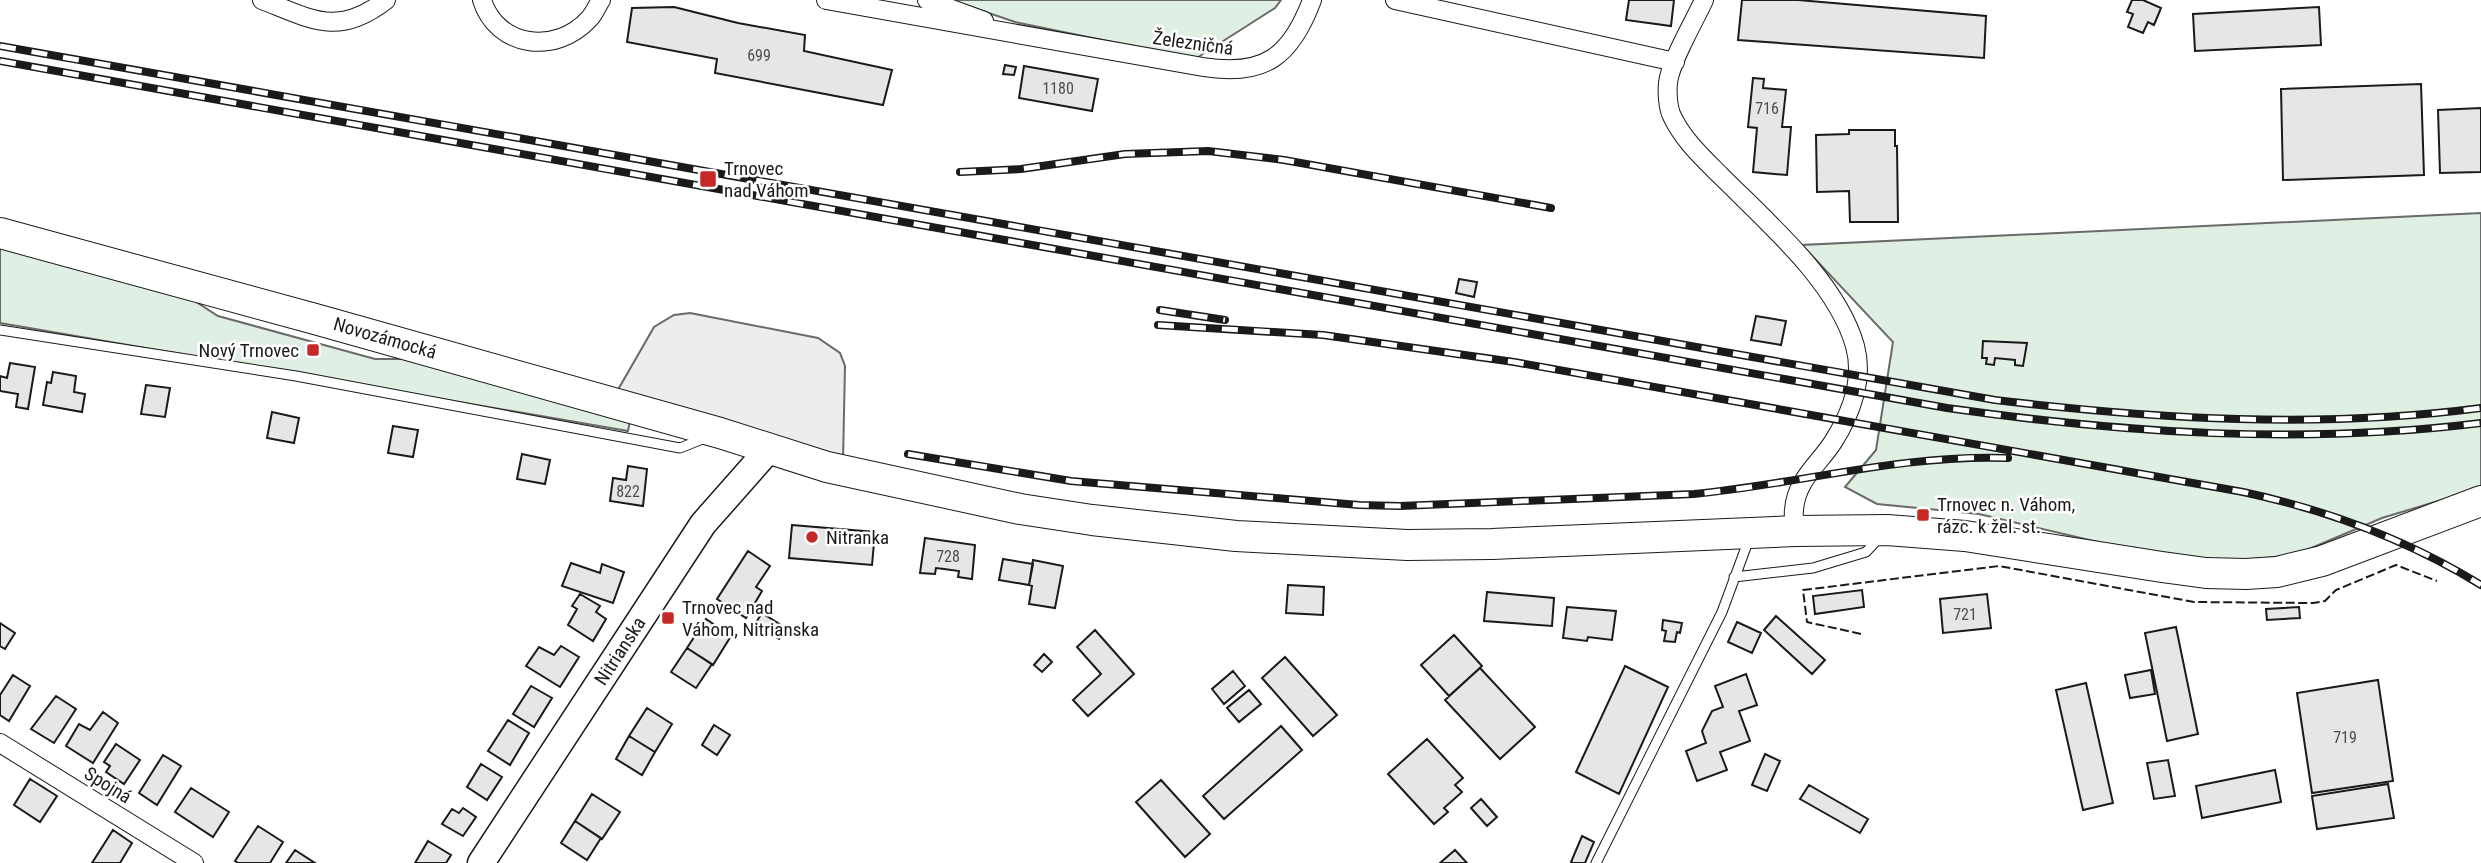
<svg xmlns="http://www.w3.org/2000/svg" width="2481" height="863" viewBox="0 0 2481 863" font-family="'Roboto Condensed',sans-serif">
<rect width="100%" height="100%" fill="#fff"/>
<path fill="#e0efe3" stroke="#6a6a6a" stroke-width="2" d="M951,0H1281L1275,8L1195,59L1015,22Z
M2481,213V488L2382,518L2295,555L2221,562L2166,558L1979,514L1877,504L1845,487L1876,450L1893,342L1802,245Z
M0,245L193,300L218,316L375,359H417L630,421L628,431L0,323Z"/>
<path fill="#ededed" stroke="#6a6a6a" stroke-width="2" d="M690,313L818,338L840,353L845,366L843,460L615,395L654,327L674,315Z"/>
<path fill="#e6e6e6" stroke="#1a1a1a" stroke-width="2" d="M1629,0H1674L1671,26L1626,20Z
M1742,0H1798L1986,16L1984,58L1738,40Z
M2132,0H2143L2161,8L2154,25L2148,22L2143,33L2128,27L2133,14L2127,12Z
M674,7L738,23L805,35L804,51L892,70L883,105L715,73L717,59L627,42L632,8Z
M2319,7L2321,45L2195,51L2193,14Z
M1005,65L1016,67L1014,75L1003,74Z
M1024,66L1098,79L1092,111L1019,98Z
M1753,78L1764,79L1763,88L1786,90L1782,127H1791L1787,175L1753,172L1757,128L1748,127Z
M2421,84L2424,175L2283,180L2281,89Z
M2481,108V172L2440,173L2438,110Z
M1849,130H1895V146H1897L1898,222H1850L1849,191L1817,192L1816,135L1849,134Z
M1459,279L1477,282L1474,297L1456,293Z
M1756,316L1786,321L1781,345L1751,340Z
M1983,341L2027,343L2023,366L2015,365V360L1995,358L1994,365L1986,364L1987,358H1982Z
M10,363L35,367L28,409L16,407L18,394L0,391V376L7,378Z
M53,372L76,376L74,392L85,394L82,412L43,405L47,382L51,383Z
M146,385L170,388L165,417L141,414Z
M272,412L299,418L294,443L267,438Z
M393,426L418,430L413,457L388,453Z
M522,454L550,460L545,484L517,479Z
M628,466L647,469L643,506L610,501L613,478L626,480Z
M792,525L875,532L872,565L789,558Z
M925,538L975,545L972,579L958,577L959,571L944,569L936,568L935,574L920,573Z
M748,551L770,566L756,587L762,591L746,618L717,599Z
M1003,559L1033,564L1029,585L999,580Z
M1033,560L1063,566L1055,608L1029,604L1032,586L1029,585Z
M571,563L600,573L602,564L624,572L613,603L562,586Z
M1288,585L1324,587L1323,615L1286,613Z
M1862,590L1864,607L1815,614L1813,596Z
M1487,592L1554,598L1552,626L1484,621Z
M580,594L600,606L596,612L606,619L593,641L568,625L577,609L572,606Z
M1987,594L1991,628L1943,633L1940,599Z
M1567,607L1616,611L1612,640L1588,637L1587,641L1563,638Z
M2299,607L2300,618L2267,620L2266,609Z
M762,613L786,628L779,639L755,624Z
M1776,616L1825,660L1812,674L1764,630Z
M706,619L731,636L713,665L687,648Z
M1663,620L1682,623L1680,633L1677,632L1675,642L1664,641L1666,631L1662,630Z
M1737,622L1761,633L1752,653L1728,642Z
M0,623L15,633L5,649L0,646Z
M2176,627L2198,734L2167,741L2145,633Z
M1095,630L1134,674L1088,716L1073,700L1101,674L1077,647Z
M1454,635L1482,666L1449,696L1421,665Z
M561,646L579,657L560,687L526,666L539,647L554,655Z
M687,648L712,664L696,688L671,672Z
M1044,654L1052,662L1042,672L1034,665Z
M1285,657L1337,715L1313,736L1262,678Z
M1625,666L1668,687L1619,794L1576,772Z
M1480,668L1535,727L1500,759L1445,700Z
M2151,670L2155,694L2130,698L2125,675Z
M1233,671L1245,686L1224,704L1212,689Z
M1746,674L1757,705L1739,711L1750,741L1720,752L1727,770L1697,781L1686,751L1706,743L1702,731L1712,711L1723,707L1715,686Z
M13,675L30,686L9,721L0,715V695Z
M2378,680L2393,781L2312,793L2297,693Z
M2086,683L2113,803L2083,810L2056,690Z
M531,686L552,698L534,727L513,714Z
M1249,690L1261,704L1239,722L1227,708Z
M56,696L76,709L54,743L31,729Z
M647,708L672,724L655,752L629,736Z
M103,712L118,723L93,763L66,746L79,724L90,730Z
M508,720L529,733L510,765L488,751Z
M714,725L730,735L717,755L702,745Z
M1281,726L1302,750L1224,819L1203,796Z
M629,736L655,752L642,775L616,759Z
M1427,739L1463,778L1455,785L1462,792L1444,808L1448,812L1434,824L1388,774Z
M116,744L140,760L124,784L106,772L110,766L104,762Z
M1765,754L1780,761L1767,791L1752,785Z
M163,755L181,766L157,805L139,793Z
M2168,760L2175,796L2154,799L2147,763Z
M481,764L502,777L487,800L467,787Z
M2275,770L2281,802L2202,818L2196,786Z
M30,779L57,796L40,822L14,805Z
M1161,780L1210,834L1185,857L1136,802Z
M2388,784L2394,818L2317,829L2312,796Z
M1809,785L1868,819L1860,833L1800,799Z
M191,788L229,812L213,837L175,812Z
M592,794L620,812L602,839L575,821Z
M1481,799L1497,817L1487,826L1471,808Z
M463,808L476,817L463,836L442,824L452,809L459,813Z
M575,821L601,838L587,860L561,843Z
M258,826L283,842L270,863H238L235,861Z
M113,830L132,843L120,863H92Z
M1582,836L1594,842L1585,863H1573L1571,862Z
M428,841L451,855L446,863H415Z
M295,850L315,863H286Z
M1455,850L1467,863H1440Z"/>
<g fill="none" stroke-linecap="round" stroke-linejoin="round">
<g stroke="#1a1a1a" stroke-width="11">
<path id="service" d="M0,330L296,376L680,448L705,438
M1734,577L1813,568L1866,552L1881,536
M1596,863L1722,612L1749,539"/>
</g>
<g stroke="#1a1a1a" stroke-width="20">
<path id="minor" d="M262,0C313,20 338,37 386,0
M482,0C497,48 556,55 589,19C594,14 597,6 601,0
M826,0L1203,67C1265,77 1291,56 1312,0
M927,0L984,21
M1395,0L1675,62
M1704,0C1695,20 1670,62 1668,83C1667,92 1668,106 1671,114C1682,139 1703,158 1721,176C1767,222 1837,282 1855,346C1864,379 1851,414 1833,442C1819,464 1796,480 1794,510C1793,517 1795,524 1795,531
M0,743L194,863"/>
</g>
<g stroke="#1a1a1a" stroke-width="29">
<path id="secondary" d="M481,863L703,524L770,448"/>
</g>
<g stroke="#1a1a1a" stroke-width="32">
<path id="primary" d="M0,233L315,319L720,433L827,467L1020,509L1092,520L1236,536L1407,545L1492,544L1795,531L1887,530L1965,536L2162,567L2206,573L2246,574L2277,572L2322,561L2481,501"/>
</g>
<use href="#service" stroke="#fff" stroke-width="9"/>
<use href="#minor" stroke="#fff" stroke-width="18"/>
<use href="#secondary" stroke="#fff" stroke-width="26"/>
<use href="#primary" stroke="#fff" stroke-width="30"/>
<g stroke="#1a1a1a" stroke-width="8">
<path id="rail" d="M0,46L1995,400C2157,419 2319,429 2481,408
M0,61L1947,408C2124,433 2303,445 2481,423
M960,172L1021,169L1125,154L1208,151L1284,160L1551,208
M1160,310L1225,320
M1158,325L1323,335L1514,362L2243,492C2327,510 2408,540 2481,585
M908,454L1071,481L1359,505L1400,506L1694,494C1799,484 1902,454 2008,458"/>
</g>
<use href="#rail" stroke="#fff" stroke-width="5" stroke-dasharray="16" stroke-linecap="butt"/>
<path stroke="#1a1a1a" stroke-width="2" stroke-dasharray="9 3.5" stroke-linecap="butt" d="M1861,634L1807,622L1803,590L1999,566L2194,602L2313,603L2325,601L2336,590L2396,565L2437,581"/>
</g>
<g fill="#c62828" stroke="#fff" stroke-width="2.5">
<rect x="699" y="170" width="18" height="18" rx="3.5"/>
<rect x="306" y="343" width="14" height="14" rx="3.5"/>
<rect x="1916" y="508" width="14" height="14" rx="3.5"/>
<circle cx="812" cy="537" r="7"/>
<rect x="661" y="611" width="14" height="14" rx="3.5"/>
</g>
<g text-anchor="middle" dominant-baseline="central" stroke-width="5" stroke-linejoin="round" paint-order="stroke">
<g font-size="16" fill="#4d4d4d">
<text x="759" y="55">699</text>
<text x="1058" y="88">1180</text>
<text x="1767" y="108">716</text>
<text x="628" y="491">822</text>
<text x="948" y="556">728</text>
<text x="1965" y="614">721</text>
<text x="2345" y="737">719</text>
</g>
<g font-size="19" fill="#1a1a1a" stroke="#fff">
<text transform="translate(1193 43) rotate(8)">Železničná</text>
<text transform="translate(385 338) rotate(16)">Novozámocká</text>
<text transform="translate(620 651) rotate(-57)">Nitrianska</text>
<text transform="translate(108 785) rotate(32)">Spojná</text>
</g>
<g font-size="19" fill="#1a1a1a" stroke="#fff" text-anchor="start">
<text x="724" y="168">Trnovec<tspan x="724" dy="22">nad Váhom</tspan></text>
<text x="299" y="350" text-anchor="end">Nový Trnovec</text>
<text x="1937" y="504">Trnovec n. Váhom,<tspan x="1937" dy="22">rázc. k žel. st.</tspan></text>
<text x="826" y="537">Nitranka</text>
<text x="682" y="607">Trnovec nad<tspan x="682" dy="22">Váhom, Nitrianska</tspan></text>
</g>
</g>
</svg>
